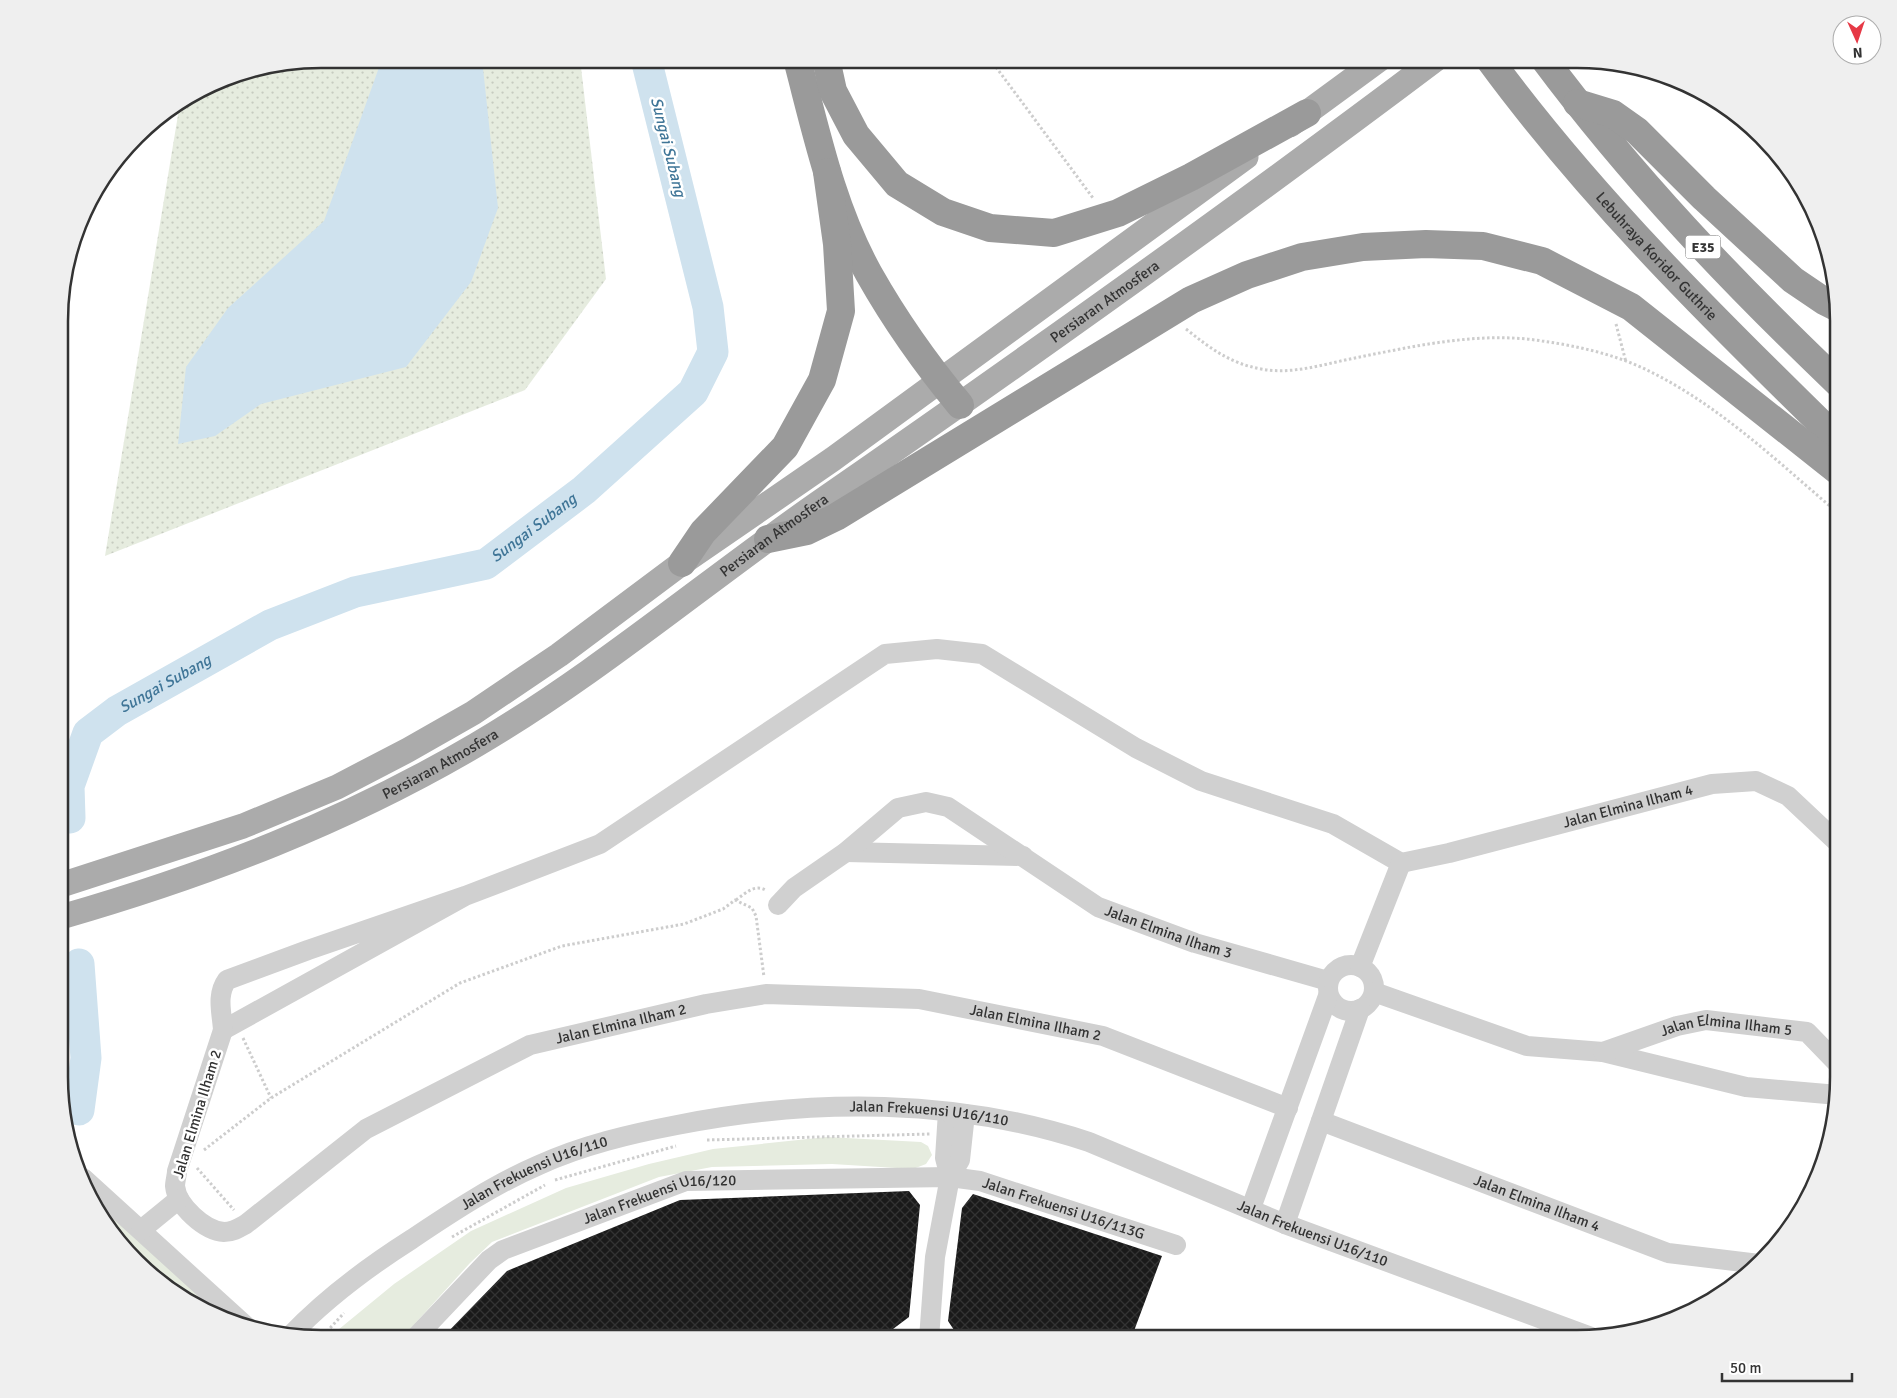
<svg xmlns="http://www.w3.org/2000/svg" width="1897" height="1398" viewBox="0 0 1897 1398" font-family="Signika,sans-serif">
<defs>
<pattern id="grass-dots" width="8" height="8" patternUnits="userSpaceOnUse" patternTransform="scale(1.25)"><rect width="8" height="8" fill="#e6ecdf"/><path d="M2 2h.1M6 6h.1" fill="none" stroke="#c6cbc0" stroke-width="1.8" stroke-linecap="round"/></pattern>
<pattern id="building-cross-hatch" width="8" height="8" patternUnits="userSpaceOnUse" patternTransform="scale(1.25)"><rect width="8" height="8" fill="#1a1a1a"/><path d="M0 0l8 8M0 8l8-8" fill="none" stroke="#333"/></pattern>
</defs>
<rect width="100%" height="100%" fill="#fff"/>
<path fill="url(#grass-dots)" d="M320,59H580L606,279L525,390L105,556L180,103L220,79Z"/>
<path fill="#e6ecdf" d="M827,1137L921,1142L928,1146L932,1155L926,1164L913,1169L832,1164L712,1167L659,1177L492,1242L470,1263L401,1339H327L394,1284L471,1231L566,1188L649,1164L713,1149Z
M89,1196L236,1325L161,1285L94,1208Z"/>
<path fill="#cfe2ee" d="M382,59H482L498,208L471,282L406,367L261,404L215,436L178,444L186,367L228,308L324,221Z"/>
<g fill="none" stroke-linecap="round" stroke-linejoin="round">
<g stroke="#cfe2ee" stroke-width="31">
<path id="s1" d="M70,818L69,786L88,733L117,711L270,625L355,592L486,564L584,490L693,392L713,352L708,307L646,59"/>
<path d="M79,964L86,1058L79,1110"/>
</g>
</g>
<path fill="url(#building-cross-hatch)" d="M909,1191L920,1205L909,1317L893,1329L763,1336L752,1339H441L507,1271L680,1200Z
M973,1194L1162,1256L1131,1339H966L958,1336L948,1321L962,1208Z"/>
<g fill="none" stroke-linecap="round" stroke-linejoin="round">
<path stroke="#cdcdcd" stroke-width="3" stroke-dasharray="2.5 2.5" stroke-linecap="butt" d="M990,59L1093,198
M1616,324L1626,362
M1186,329C1210,348 1229,363 1261,369C1292,375 1324,364 1355,358C1415,346 1480,331 1542,341C1578,346 1618,355 1651,372C1721,407 1778,462 1838,513
M736,900C746,893 755,883 767,891
M243,1038L271,1098
M707,1140L930,1134
M204,1150L271,1098L460,983L562,946L684,924L723,909L735,900L752,908L756,916L764,977
M197,1168L234,1210
M555,1180L676,1146
M452,1237L545,1185
M320,1339L344,1313"/>
<g stroke="#d0d0d0" stroke-width="20">
<path d="M846,852L1023,856"/>
<path id="s2" d="M1401,863L1449,853L1712,784L1756,781L1788,796L1838,843"/>
<path d="M465,896L223,1030C222,1013 216,995 227,980L308,950L465,896L600,844L885,654L937,649L982,654L1136,748L1201,781L1333,824L1401,863"/>
<path id="s3" d="M778,905L794,888L846,852L898,808L926,802L948,807L1098,907L1195,943L1328,981"/>
<circle cx="1351" cy="988" r="23"/>
<path d="M1360,967L1401,863"/>
<path d="M1374,992L1527,1046L1603,1052L1746,1087L1838,1095"/>
<path id="s4" d="M223,1030L177,1171C177,1175 175,1182 175,1186C177,1206 205,1231 224,1232C233,1232 239,1228 246,1224L366,1129L530,1045L706,1004L766,994L919,999L1103,1036L1288,1108"/>
<path id="s5" d="M1603,1052L1677,1026L1706,1020L1807,1032L1838,1064"/>
<path d="M948,1112L945,1158L950,1177"/>
<path id="s6" d="M1321,1121L1668,1253L1759,1264"/>
<path d="M83,1178L248,1328"/>
<path d="M1251,1208L1328,996"/>
<path d="M1285,1224L1360,1009"/>
<path d="M141,1230L179,1199"/>
<path id="s7" d="M290,1336C326,1298 368,1267 412,1239C452,1212 495,1184 539,1165C583,1145 630,1134 677,1125C813,1098 956,1098 1089,1142L1285,1224L1591,1337"/>
<path id="s8" d="M414,1339L489,1260L503,1250L686,1181L950,1177L980,1181L1176,1245"/>
<path d="M929,1339L935,1257L950,1177L960,1160L965,1114"/>
</g>
<g stroke="#ababab" stroke-width="25">
<path d="M1290,125L1380,59"/>
<path d="M61,885L243,826L337,787L408,750L473,713L559,655L682,563L833,459L1246,157"/>
<path id="s9" d="M61,917C207,875 345,822 476,745C594,676 704,583 817,504C1026,359 1233,212 1436,59"/>
</g>
<g stroke="#9a9a9a" stroke-width="28">
<path d="M797,59C816,131 832,208 869,274C895,320 926,364 960,405"/>
<path d="M826,59L833,91L856,135L897,184L943,212L990,228L1054,233L1118,213L1191,177L1307,113"/>
<path id="s10" d="M1489,59C1591,198 1715,320 1838,440"/>
<path d="M1544,59C1632,177 1732,282 1838,383"/>
<path d="M1577,103L1613,114L1637,131L1704,198L1793,280L1824,301L1838,308"/>
<path d="M768,539L807,531L836,517L1191,300L1247,275L1302,257L1363,247L1426,244L1483,246L1542,261L1631,307L1838,471"/>
<path d="M682,563L703,532L785,447L822,380L841,311L837,244L827,172"/>
</g>
</g>
<g text-anchor="middle" dominant-baseline="central" stroke-width="5" stroke-linejoin="round" paint-order="stroke">
<rect fill="#fff" stroke="#707070" stroke-width="1" x="1685.5" y="235.5" width="35" height="23" rx="4"/>
<g font-size="14" font-weight="bold" fill="#333">
<text x="1703" y="247">E35</text>
</g>
<g font-size="15" fill="#333" stroke="#fff">
<text stroke="none"><textPath href="#s10" startOffset="259">Lebuhraya Koridor Guthrie</textPath></text>
<text stroke="none"><textPath href="#s9" startOffset="1220">Persiaran Atmosfera</textPath></text>
<text stroke="none"><textPath href="#s9" startOffset="815">Persiaran Atmosfera</textPath></text>
<text stroke="none"><textPath href="#s9" startOffset="410">Persiaran Atmosfera</textPath></text>
<text stroke="none"><textPath href="#s2" startOffset="234">Jalan Elmina Ilham 4</textPath></text>
<text stroke="none"><textPath href="#s3" startOffset="461">Jalan Elmina Ilham 3</textPath></text>
<text stroke="none"><textPath href="#s4" startOffset="1109">Jalan Elmina Ilham 2</textPath></text>
<text stroke="none"><textPath href="#s4" startOffset="689">Jalan Elmina Ilham 2</textPath></text>
<text stroke="none"><textPath href="#s5" startOffset="128">Jalan Elmina Ilham 5</textPath></text>
<text transform="translate(197 1114) rotate(-73)">Jalan Elmina Ilham 2</text>
<text stroke="none"><textPath href="#s7" startOffset="701">Jalan Frekuensi U16/110</textPath></text>
<text stroke="none"><textPath href="#s7" startOffset="296">Jalan Frekuensi U16/110</textPath></text>
<text stroke="none"><textPath href="#s8" startOffset="292">Jalan Frekuensi U16/120</textPath></text>
<text stroke="none"><textPath href="#s6" startOffset="231">Jalan Elmina Ilham 4</textPath></text>
<text stroke="none"><textPath href="#s8" startOffset="704">Jalan Frekuensi U16/113G</textPath></text>
<text stroke="none"><textPath href="#s7" startOffset="1106">Jalan Frekuensi U16/110</textPath></text>
</g>
<g font-size="16" font-style="italic" fill="#3f7597" stroke="#fff">
<text transform="translate(668 147) rotate(76)">Sungai Subang</text>
<text stroke="none"><textPath href="#s1" startOffset="585">Sungai Subang</textPath></text>
<text stroke="none"><textPath href="#s1" startOffset="180">Sungai Subang</textPath></text>
</g>
</g>
<path d="M0 0H1897V1398H0ZM321 68H1577A253 253 0 0 1 1830 321V1077A253 253 0 0 1 1577 1330H321A253 253 0 0 1 68 1077V321A253 253 0 0 1 321 68Z" fill="#efefef" fill-rule="evenodd"/>
<path fill="none" stroke="#333" stroke-width="2.5" d="M321 68H1577A253 253 0 0 1 1830 321V1077A253 253 0 0 1 1577 1330H321A253 253 0 0 1 68 1077V321A253 253 0 0 1 321 68Z"/>
<g transform="translate(1857 40) rotate(177)"><circle r="24" fill="#ffffff" stroke="#adadad"/>
<path d="M0-4L9 19L0 12L-9 19Z" fill="#e63946"/>
<text y="-8" font-size="14" font-weight="bold" text-anchor="middle" fill="#333333">N</text>
</g>
<path d="M1722 1373v8h130v-8" fill="none" stroke="#333333" stroke-width="2.5"/>
<text x="1730" y="1373" font-size="15" fill="#333333" stroke="#ffffff" stroke-width="4" paint-order="stroke">50 m</text>
</svg>
